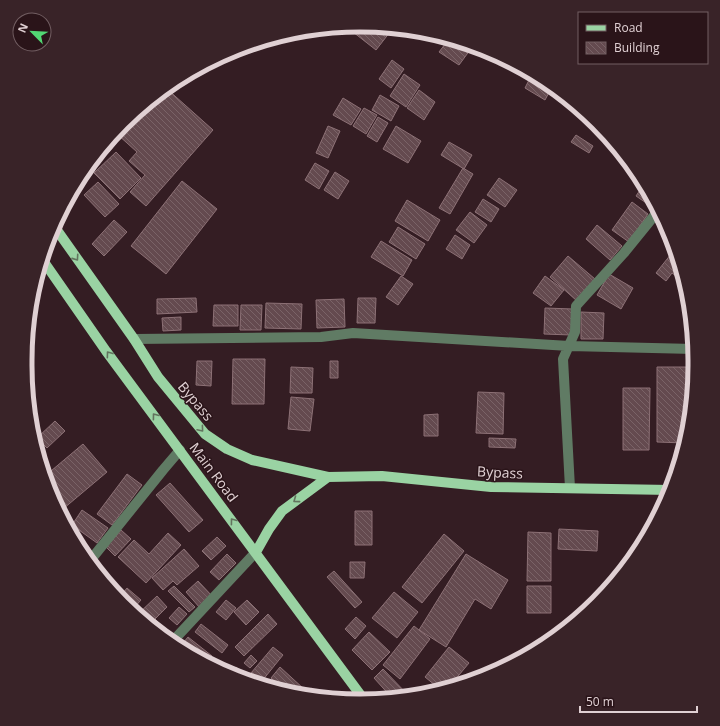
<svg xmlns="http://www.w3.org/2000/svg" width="720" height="726" viewBox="0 0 720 726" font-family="'Open Sans',sans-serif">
<defs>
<pattern id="building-back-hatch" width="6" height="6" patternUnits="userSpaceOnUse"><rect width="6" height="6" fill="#644a4f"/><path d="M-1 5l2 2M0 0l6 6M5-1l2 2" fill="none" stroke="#7a6367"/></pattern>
</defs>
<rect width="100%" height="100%" fill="#341d23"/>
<path fill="url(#building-back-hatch)" stroke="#8d7176" d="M358,25L368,33L373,26L384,27L390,32L376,50L353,32Z
M449,39L473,46L459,65L439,52Z
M392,60L404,69L391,88L379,79Z
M404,74L420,85L406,107L390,96Z
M531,76L552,87L545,100L525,88Z
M553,87L568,100L565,105L557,100L560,93L552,89Z
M166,88L213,130L146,206L130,192L145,175L129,161L137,152L117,134L133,115Z
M419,90L435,102L424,120L407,108Z
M380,95L399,106L391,121L372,110Z
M343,98L361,109L351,125L333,115Z
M364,108L377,115L366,134L353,126Z
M378,117L388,123L377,142L367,136Z
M328,126L340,131L328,158L316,153Z
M396,126L421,141L408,163L383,149Z
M576,135L593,146L589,153L571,142Z
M111,138L116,143L109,152L103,148Z
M449,142L472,155L464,169L441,155Z
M116,152L141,178L120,199L94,173Z
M315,163L329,171L319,189L305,180Z
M463,168L473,174L450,214L439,208Z
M335,172L349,181L338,199L324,190Z
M499,178L517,190L505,207L487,195Z
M182,181L217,209L166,274L131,246Z
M98,182L119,204L105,217L84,195Z
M644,184L656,207L655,209L636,196Z
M483,199L499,209L491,222L475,212Z
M407,200L440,220L428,241L395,221Z
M632,202L648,214L629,242L612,230Z
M470,212L487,225L474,243L456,230Z
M114,220L127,232L104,256L92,244Z
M597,225L622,246L610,260L586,239Z
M398,227L425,244L416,259L389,242Z
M455,235L470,245L462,259L446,249Z
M381,241L412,260L403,276L371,257Z
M675,249L684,279L682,281L672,273L666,281L656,273Z
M568,256L595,279L577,301L550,277Z
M609,274L633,288L621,309L597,295Z
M401,276L413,284L398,305L386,297Z
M545,276L564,290L551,306L533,293Z
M196,298L197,312L157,314V299Z
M358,298H376L375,323H357Z
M344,299L345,327L317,328L316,300Z
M266,303L302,304L301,329L265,328Z
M214,305H238V326H213Z
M241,305H262L261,330H240Z
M545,308L573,309L571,335L544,334Z
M581,312L604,313L603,339H581Z
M181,317V330L163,331L162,318Z
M233,359H265L264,404H232Z
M197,361H212L211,386L196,385Z
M330,361H338V378H330Z
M291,367L313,368L312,393H290Z
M657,367H694L689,431L685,443L657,442Z
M623,388H650L649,450H623Z
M478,392L504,393L503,434L476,433Z
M291,397L314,399L310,431L288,429Z
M438,414V436H424V415Z
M55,421L65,431L47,448L37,438Z
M489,438L516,439L515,448L489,447Z
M83,444L107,472L63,509L51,494L45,476Z
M127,474L142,485L112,525L97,514Z
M170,483L203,520L189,532L156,495Z
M82,510L108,528L97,543L72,525Z
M355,511H372V545H355Z
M559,529L598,531L597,551L558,549Z
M121,530L131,539L115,556L106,547Z
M528,532L551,533V581H527Z
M168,533L181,545L146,583L118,557L134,540L149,554Z
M444,534L464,551L422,603L402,587Z
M217,537L226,546L211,560L202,551Z
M184,549L199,566L177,585L173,581L163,590L152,578Z
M227,554L236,563L219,580L210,572Z
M466,554L508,580L491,609L475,599L446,647L419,630Z
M350,562H365L364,578H350Z
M334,571L362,602L355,608L327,577Z
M198,581L213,597L200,608L186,592Z
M111,583L121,591L117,596L109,586Z
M174,586L195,607L189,612L168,591Z
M527,586H551V613H527Z
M127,588L141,600L132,610L119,598Z
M394,592L418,612L397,638L372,618Z
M157,596L167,607L155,619L171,636L167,639L137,615Z
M226,600L236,608L226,620L216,612Z
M247,600L259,612L246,625L234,612Z
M179,607L187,614L177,625L169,618Z
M268,614L277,624L244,656L235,647Z
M356,617L366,626L355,639L345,629Z
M201,624L228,645L222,653L195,632Z
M414,626L430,639L400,679L383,665Z
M369,632L390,652L372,670L352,650Z
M188,637L212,656L207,662L179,648Z
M273,647L283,655L262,681L251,673Z
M449,647L469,663L449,687L441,690L425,677Z
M251,655L257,661L250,668L244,663Z
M236,667L253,682L229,674Z
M280,667L304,689L298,695L286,692L271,678Z
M383,669L409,696L392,698L374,678Z
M311,688L322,697L305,696Z"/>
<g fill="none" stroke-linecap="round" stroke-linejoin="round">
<path stroke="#607b64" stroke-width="10" d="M134,339L321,337L353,333L569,346L694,349
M570,488L563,359L575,332L576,306L624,253L658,211
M89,562L163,470L180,450
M171,643L256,552"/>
<path stroke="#9ad3a3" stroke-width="10" d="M54,226L134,339L158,377L205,434L227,449L252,460L328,477L382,476L491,487L671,490
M42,259L106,351L365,701
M256,552L269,529L282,511L328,477"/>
</g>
<defs><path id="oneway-chevron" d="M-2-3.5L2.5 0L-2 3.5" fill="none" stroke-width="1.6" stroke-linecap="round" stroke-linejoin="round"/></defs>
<g stroke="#62745e">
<use href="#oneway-chevron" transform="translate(76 258) rotate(55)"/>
<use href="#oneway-chevron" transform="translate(109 354) rotate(-126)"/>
<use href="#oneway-chevron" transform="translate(155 416) rotate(-127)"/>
<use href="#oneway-chevron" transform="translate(201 429) rotate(50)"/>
<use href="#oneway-chevron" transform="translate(296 500) rotate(144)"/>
<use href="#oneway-chevron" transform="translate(233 521) rotate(-127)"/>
</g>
<g text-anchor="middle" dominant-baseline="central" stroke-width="3" stroke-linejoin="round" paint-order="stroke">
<g font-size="14" fill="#e0d0d3" stroke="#2a1419">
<text transform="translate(196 401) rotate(50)">Bypass</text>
<text transform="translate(214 472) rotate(53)">Main Road</text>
<text transform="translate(500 472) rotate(3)">Bypass</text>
</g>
</g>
<path d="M0 0H720V726H0ZM360 32H360A328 328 0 0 1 688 360V366A328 328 0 0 1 360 694H360A328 328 0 0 1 32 366V360A328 328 0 0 1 360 32Z" fill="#392328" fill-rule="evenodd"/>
<path fill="none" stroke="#e0d0d3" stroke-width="5" d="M360 32H360A328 328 0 0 1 688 360V366A328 328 0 0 1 360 694H360A328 328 0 0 1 32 366V360A328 328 0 0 1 360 32Z"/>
<rect x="578" y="12" width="130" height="52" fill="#2a1419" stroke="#735f63"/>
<rect x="586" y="25" width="20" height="6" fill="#9ad3a3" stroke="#735f63"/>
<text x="614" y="32" font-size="12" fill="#e0d0d3">Road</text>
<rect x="586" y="42" width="20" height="12" fill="url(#building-back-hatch)" stroke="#735f63"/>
<text x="614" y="52" font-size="12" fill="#e0d0d3">Building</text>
<g transform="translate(32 32) rotate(294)"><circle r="19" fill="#2a1419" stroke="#735f63"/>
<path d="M0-3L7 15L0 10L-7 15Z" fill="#52d673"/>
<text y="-6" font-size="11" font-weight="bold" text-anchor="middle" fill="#e0d0d3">N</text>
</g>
<path d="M580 706v6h117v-6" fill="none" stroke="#e0d0d3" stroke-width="2"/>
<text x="586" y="706" font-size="12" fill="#e0d0d3" stroke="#2a1419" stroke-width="3" paint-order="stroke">50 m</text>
</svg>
